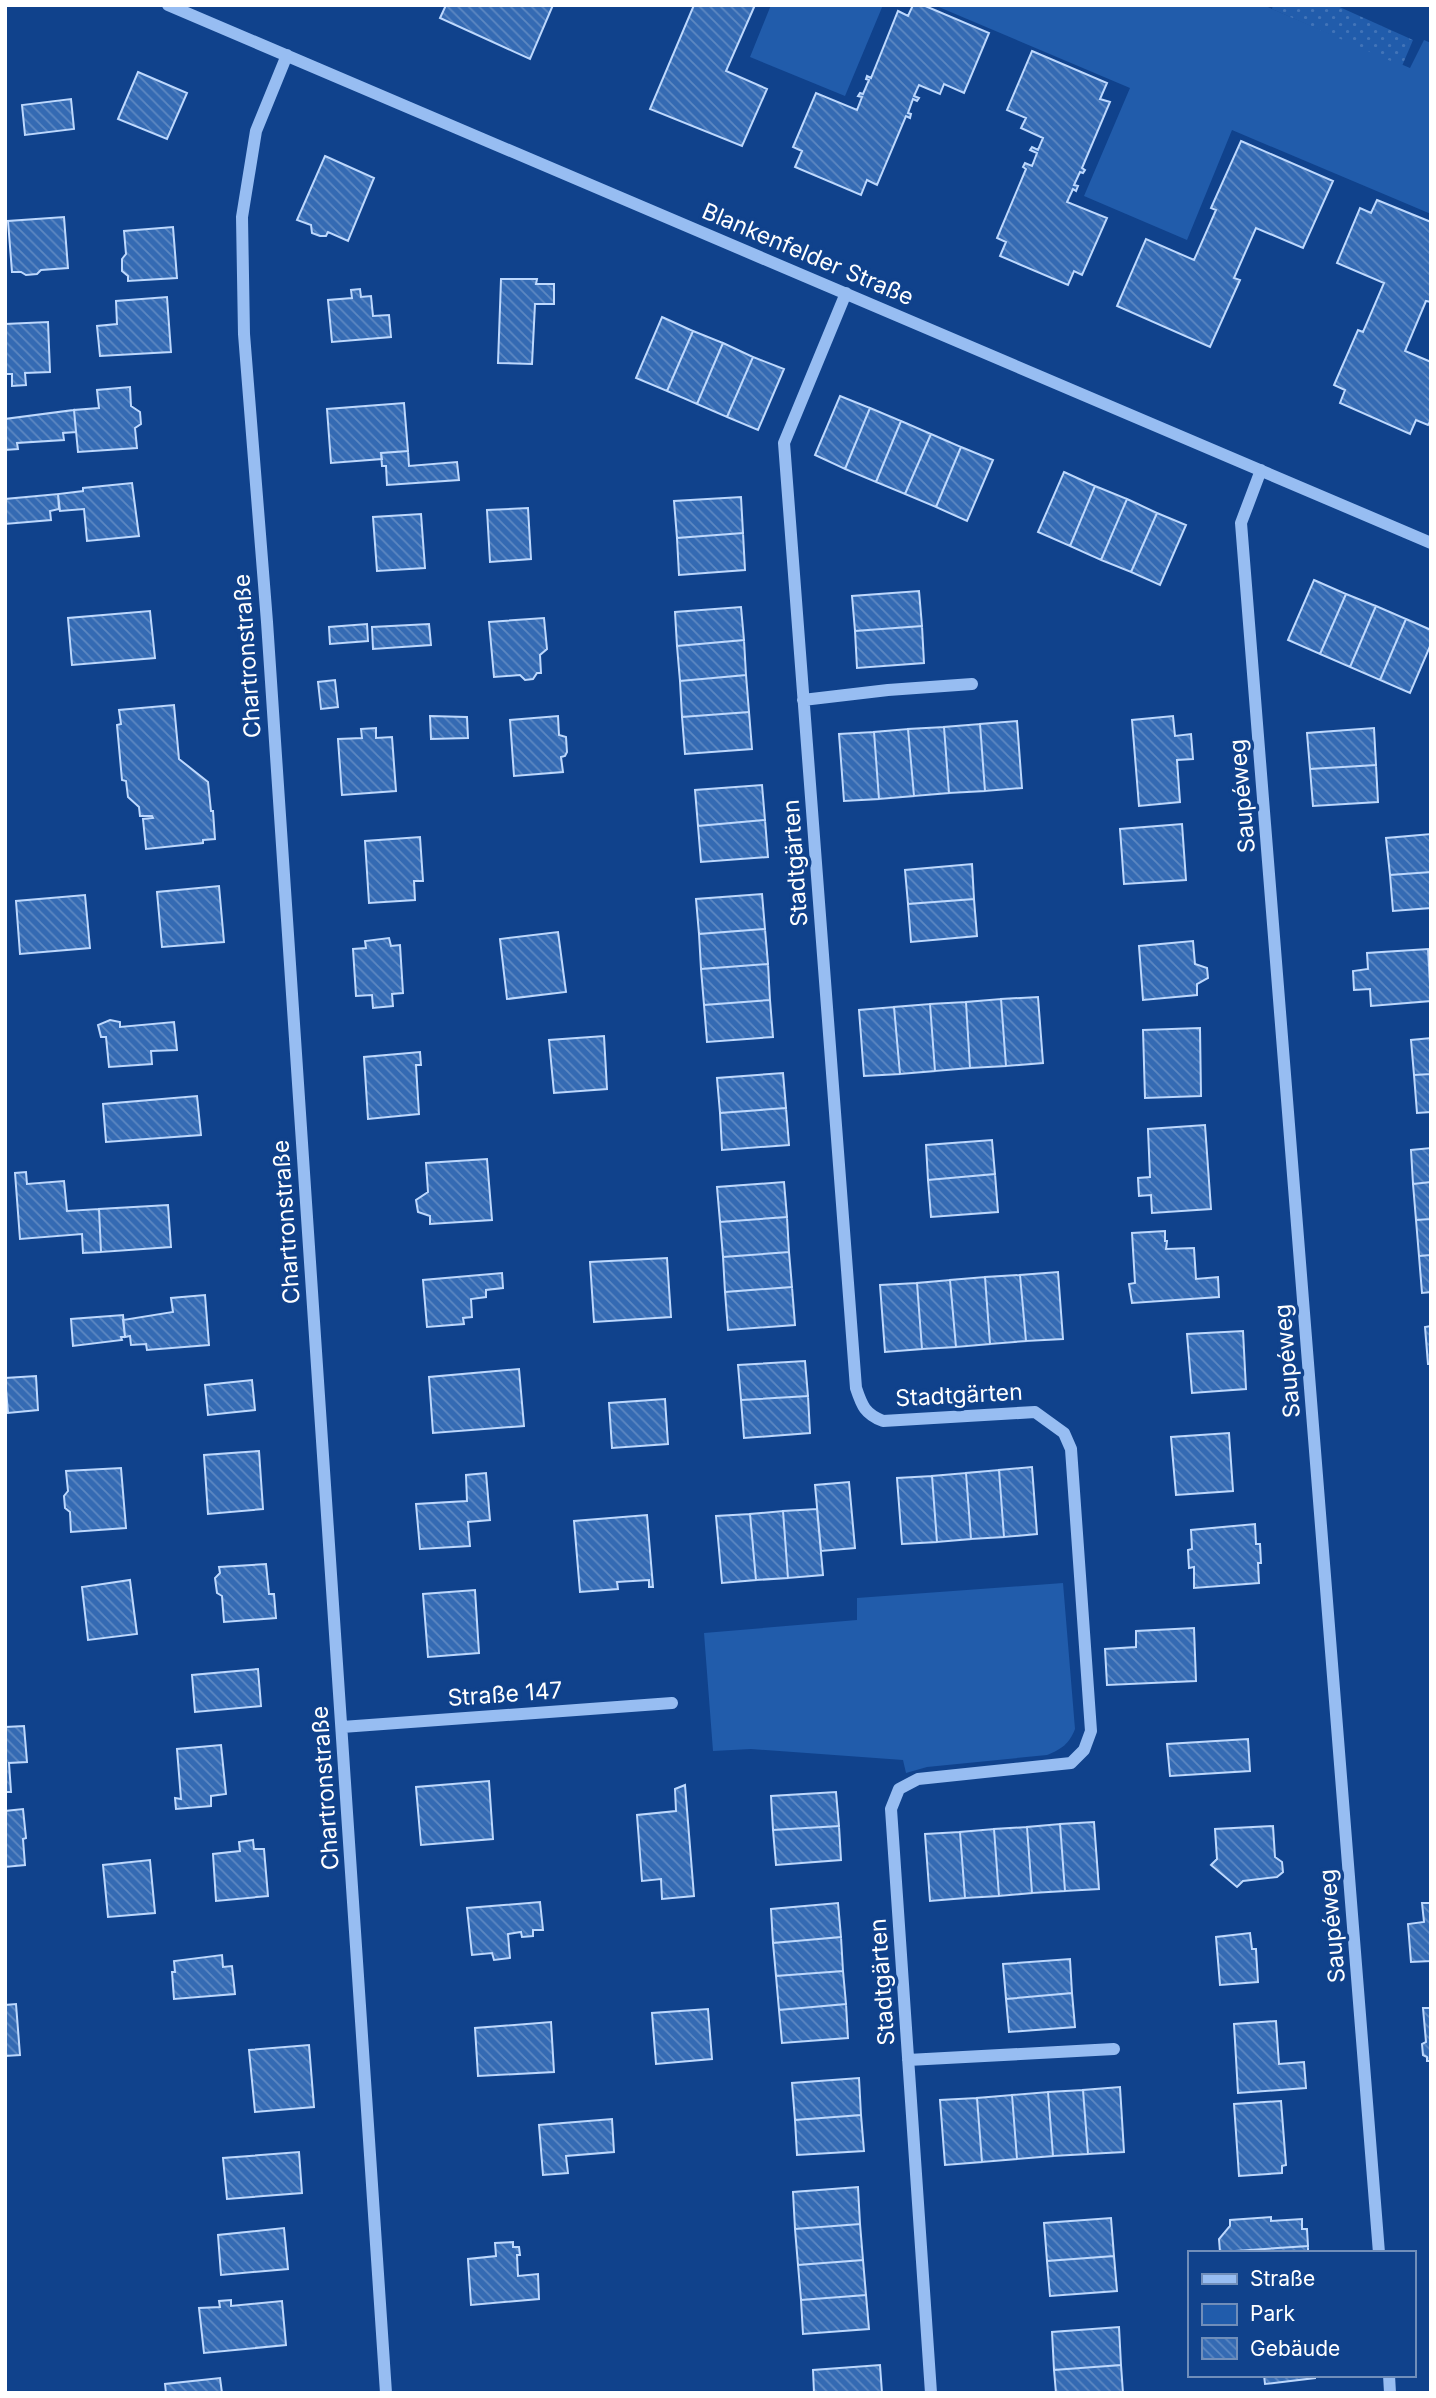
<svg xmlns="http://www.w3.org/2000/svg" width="1436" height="2398" viewBox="0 0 1436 2398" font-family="Inter,sans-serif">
<defs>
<pattern id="garden-dots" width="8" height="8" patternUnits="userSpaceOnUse" patternTransform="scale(1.75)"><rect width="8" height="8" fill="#215cab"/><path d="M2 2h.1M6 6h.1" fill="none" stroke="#4274b8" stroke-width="1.8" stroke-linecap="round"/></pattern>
<pattern id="building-back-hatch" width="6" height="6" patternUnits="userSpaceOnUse" patternTransform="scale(1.75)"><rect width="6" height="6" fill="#346ab3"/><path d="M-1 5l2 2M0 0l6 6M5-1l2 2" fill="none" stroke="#5d88c2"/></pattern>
</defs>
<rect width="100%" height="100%" fill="#10428c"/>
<path fill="#215cab" d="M771,5H883L845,96L750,57Z
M934,5H1263L1410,68L1424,40L1431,43V214L1232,130L1187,240L1084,196L1130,88Z
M1063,1583L1075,1729C1069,1744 1062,1749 1047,1755L927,1767L906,1773L903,1760L751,1749L713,1751L704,1633L857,1620V1598Z"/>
<path fill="url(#garden-dots)" d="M1273,5H1335L1413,40L1402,66L1272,9Z"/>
<path fill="url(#building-back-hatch)" stroke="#bdd8fd" stroke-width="2" d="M446,5H553L530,59L440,18Z
M694,5H755L726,71L767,89L742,146L650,109Z
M913,5H923L989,33L964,93L944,84L940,94L919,85L914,96L919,98L917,101L913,99L908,113L911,114L910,118L906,116L877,185L867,180L861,195L795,167L802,151L793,147L816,93L857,110L862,97L858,96L860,93L863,94L869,80L866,79L867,76L871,78L898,11L908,16Z
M1032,51L1107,83L1100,99L1110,102L1082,168L1085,170L1083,173L1080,172L1074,185L1078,186L1076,191L1073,189L1067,202L1107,218L1082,275L1074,271L1068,285L1000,256L1006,242L997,238L1026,169L1023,167L1025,163L1032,166L1037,153L1030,150L1032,147L1038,150L1043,138L1021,128L1026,118L1007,110Z
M138,72L187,93L167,139L118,119Z
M71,99L74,129L25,135L22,105Z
M1241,141L1333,181L1303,248L1256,228L1234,278L1240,280L1210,347L1117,306L1146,239L1194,260L1216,210L1211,208Z
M325,156L374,178L348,241L328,232L326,236H320L312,233L311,225L297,220Z
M1377,200L1431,222V302L1426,301L1405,351L1431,362V420L1428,425L1416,420L1410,434L1340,403L1345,390L1334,385L1358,330L1363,332L1384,283L1337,263L1360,208L1371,213Z
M64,217L68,268L41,270L37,274L26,275L21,272H12L8,221Z
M173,227L177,278L128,281V276L122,271V259L126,254L124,231Z
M501,279H537L536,284H554V304H535L532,364L498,363Z
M360,289L361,297L371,296L373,316L389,315L391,337L332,342L328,300L352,298L351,290Z
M167,297L171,352L100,356L97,326L117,324L116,301Z
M662,317L693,331L667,391L636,378Z
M48,322L50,372L25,373L26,385L12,386V374H5V324Z
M693,331L723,343L697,404L667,391Z
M723,343L753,357L727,417L697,404Z
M753,357L784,369L758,430L727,417Z
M130,387L131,406L140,412L141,424L135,428L137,448L78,452L74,410L99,408L97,390Z
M840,396L870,408L845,469L815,455Z
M404,403L408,451L381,453L382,459L331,463L327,409Z
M870,408L901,421L876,482L845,469Z
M74,410L76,432L63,433L64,440L17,443L18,449L5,450V419Z
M901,421L931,434L905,494L876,482Z
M931,434L961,447L936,507L905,494Z
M961,447L993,460L967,521L936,507Z
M408,451L409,466L457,462L459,480L387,485L386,466H382L381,453Z
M1064,472L1095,486L1070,546L1038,532Z
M132,483L139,536L87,541L84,509L60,511L58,494L83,491V488Z
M1095,486L1127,499L1101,560L1070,546Z
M58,494L59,509L50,511L51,520L5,524V499Z
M741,497L743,533L677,538L674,501Z
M1127,499L1157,513L1131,572L1101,560Z
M528,508L531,559L490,562L487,510Z
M1157,513L1186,525L1160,585L1131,572Z
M421,514L425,568L377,571L373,517Z
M743,533L745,570L679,575L677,538Z
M1314,580L1346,594L1320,654L1288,640Z
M919,591L922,626L855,631L852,596Z
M1346,594L1376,606L1350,667L1320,654Z
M1376,606L1406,619L1380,680L1350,667Z
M741,607L744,640L677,646L675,612Z
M150,611L155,658L72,665L68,618Z
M544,618L547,649L540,655L541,673H537L533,679L525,680L520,675L494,677L489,622Z
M1406,619L1431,630V644L1410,693L1380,680Z
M367,624L368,641L330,644L329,627Z
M429,624L431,645L373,649L372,627Z
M922,626L924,663L857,668L855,631Z
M744,640L746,675L680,681L677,646Z
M746,675L749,712L682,717L680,681Z
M335,680L338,707L321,709L318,682Z
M174,705L179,759L208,782L211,811H213L215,839L203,840V843L146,849L143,819L153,818L152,816H140L139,807L128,797L126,781L122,780L117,725L121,724L119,710Z
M749,712L752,749L685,754L682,717Z
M430,716L467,717L468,738L431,739Z
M558,716L559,735L566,737L567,752L565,756L561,757L563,772L514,776L510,720Z
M1173,716L1175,736L1191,734L1193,759L1177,760L1180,802L1139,806L1132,720Z
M1017,721L1022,788L985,791L980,724Z
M980,724L985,791L949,793L944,727Z
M944,727L949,793L914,796L908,729Z
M376,728V738L392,737L396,791L342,795L338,739L362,738L361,729Z
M1374,728L1376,765L1310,769L1307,733Z
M908,729L914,796L879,799L874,732Z
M874,732L879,799L844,801L839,734Z
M1376,765L1378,802L1313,806L1310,769Z
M762,785L765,820L698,826L695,790Z
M765,820L768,857L701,862L698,826Z
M1182,824L1186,880L1124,884L1120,829Z
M1431,834V872L1390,875L1386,838Z
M420,837L423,881H414L415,900L369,903L365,841Z
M972,864L974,899L908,904L905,870Z
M1431,872V908L1393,911L1390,875Z
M219,886L224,942L162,947L157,892Z
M762,894L765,929L699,934L696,899Z
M85,895L90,948L20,954L16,901Z
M974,899L977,936L911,942L908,904Z
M765,929L768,964L701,969L699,934Z
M558,932L566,992L507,999L500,939Z
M389,938L391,946L400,945L403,993L392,994L393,1006L373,1008L372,995L356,996L353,949L366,948L365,941Z
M1193,941L1195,964L1207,968L1208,978L1197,984V995L1143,1000L1139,946Z
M1428,949L1431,1001L1371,1006L1370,989L1354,990L1353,971L1368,969L1367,953Z
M768,964L770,1000L704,1005L701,969Z
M1038,997L1043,1063L1006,1066L1001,999Z
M1001,999L1006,1066L970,1068L966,1002Z
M770,1000L773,1037L707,1042L704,1005Z
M966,1002L970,1068L935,1071L930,1004Z
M930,1004L935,1071L900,1074L894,1007Z
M894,1007L900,1074L864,1076L859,1010Z
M110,1020L120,1022V1027L174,1022L177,1050L151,1051L152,1064L109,1067L106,1037H101L98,1025Z
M1200,1028L1201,1096L1145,1098L1143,1030Z
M604,1036L607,1089L554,1093L549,1040Z
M1431,1038V1074L1414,1075L1411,1040Z
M420,1052L421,1065H416L419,1114L368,1119L364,1057Z
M783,1073L786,1108L720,1113L717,1078Z
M1431,1074V1112L1417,1113L1414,1075Z
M197,1096L201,1135L106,1142L103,1104Z
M786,1108L789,1145L722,1150L720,1113Z
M1205,1125L1211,1209L1152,1213L1151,1195L1139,1196L1138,1178L1150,1177L1148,1129Z
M992,1140L995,1174L928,1180L926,1145Z
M1431,1148V1182L1413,1184L1411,1150Z
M487,1159L492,1220L430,1224V1216L418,1212L416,1200L428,1192L426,1163Z
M26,1172L27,1184L64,1181L67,1211L99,1209L101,1252L83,1253L82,1234L20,1239L15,1173Z
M995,1174L998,1212L931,1217L928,1180Z
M784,1182L787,1217L720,1222L717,1187Z
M1431,1182V1219L1416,1220L1413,1184Z
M168,1205L171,1247L101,1252L99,1209Z
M787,1217L789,1252L723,1257L720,1222Z
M1431,1219V1255L1419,1256L1416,1220Z
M1165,1231V1241H1167L1166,1249L1194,1248L1196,1279L1218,1277L1219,1297L1132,1303L1129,1284L1135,1283L1132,1233Z
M789,1252L792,1287L725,1292L723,1257Z
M1431,1255V1292L1422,1293L1419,1256Z
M667,1258L671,1317L594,1322L590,1262Z
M1058,1272L1063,1339L1026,1341L1020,1275Z
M502,1273L503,1288L486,1290V1297L471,1299L472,1317L463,1318L464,1324L427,1327L423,1280Z
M1020,1275L1026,1341L990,1344L985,1277Z
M985,1277L990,1344L956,1347L950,1280Z
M950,1280L956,1347L922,1349L917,1283Z
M917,1283L922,1349L885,1352L880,1285Z
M792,1287L795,1325L728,1330L725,1292Z
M205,1295L209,1345L147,1350L146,1344L131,1345L130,1336L125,1337L123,1320L173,1312L171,1298Z
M123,1315L125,1337H121L122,1340L73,1346L71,1319Z
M1431,1326V1364H1428L1425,1327Z
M1243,1331L1246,1389L1192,1393L1187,1334Z
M805,1361L808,1396L741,1400L738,1365Z
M519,1369L524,1426L433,1433L429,1377Z
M36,1376L38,1410L8,1413L5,1378Z
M252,1380L255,1410L208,1415L205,1385Z
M808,1396L810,1433L744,1438L741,1400Z
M665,1399L668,1444L612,1448L609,1403Z
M1229,1433L1233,1491L1176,1495L1171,1437Z
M259,1451L263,1509L208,1514L204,1455Z
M1032,1467L1037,1534L1004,1537L999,1470Z
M121,1468L126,1528L71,1532L70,1512L65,1508L64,1496L68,1491L66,1471Z
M999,1470L1004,1537L971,1539L966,1473Z
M486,1473L490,1520L468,1522L470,1546L420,1549L416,1504L467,1501L466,1475Z
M966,1473L971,1539L937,1542L932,1476Z
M932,1476L937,1542L902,1544L897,1478Z
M849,1482L855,1548L821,1551L815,1485Z
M817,1509L823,1575L788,1578L783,1511Z
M783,1511L788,1578L756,1580L750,1514Z
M750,1514L756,1580L722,1583L716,1516Z
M647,1515L653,1587H649V1580L617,1582L618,1589L580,1592L574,1521Z
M1255,1524L1256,1544H1260L1261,1563H1258L1259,1583L1194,1588V1567L1189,1568L1188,1550L1192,1549L1191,1530Z
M266,1564L269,1594H274L276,1618L224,1622L222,1596L217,1593L215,1578L220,1573L219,1567Z
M130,1580L137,1634L88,1640L82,1587Z
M475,1590L479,1653L428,1657L423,1594Z
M1194,1628L1196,1681L1107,1685L1105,1649L1136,1647V1631Z
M258,1669L261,1706L195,1712L192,1675Z
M24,1726L27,1762L9,1763L11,1792H5V1727Z
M1248,1739L1250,1771L1170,1776L1167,1744Z
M221,1745L226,1794L211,1796V1806L176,1809L175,1798L181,1799L177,1749Z
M489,1781L493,1839L421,1845L416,1787Z
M685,1785L694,1896L662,1899L661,1879L642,1881L637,1815L676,1811L675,1789Z
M836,1792L839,1826L773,1830L771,1796Z
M23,1809L26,1838L23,1839L25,1865L5,1867V1811Z
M1094,1822L1099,1889L1065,1891L1060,1824Z
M1060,1824L1065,1891L1032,1893L1027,1827Z
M839,1826L841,1860L776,1865L773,1830Z
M1273,1826L1275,1857L1282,1862L1283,1872L1277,1877L1243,1881L1237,1887L1211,1865L1217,1859L1215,1829Z
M1027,1827L1032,1893L999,1896L994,1829Z
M994,1829L999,1896L965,1898L960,1832Z
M960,1832L965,1898L930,1901L925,1834Z
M253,1840L254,1849H264L268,1896L216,1901L213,1854L240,1851L239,1842Z
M150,1860L155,1913L108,1917L103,1865Z
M540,1902L543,1930H533V1936L522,1937L521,1932L508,1934L510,1958L494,1960L492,1953L472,1955L467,1908Z
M838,1903L841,1937L773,1943L771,1909Z
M1422,1903H1431V1961L1411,1962L1408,1924L1424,1922Z
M1250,1933L1252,1949H1256L1258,1982L1220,1985L1216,1937Z
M841,1937L843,1971L776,1976L773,1943Z
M222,1955L223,1967L232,1966L235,1994L174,1999L172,1972H175L174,1961Z
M1070,1959L1072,1993L1006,1999L1003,1964Z
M843,1971L846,2004L779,2010L776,1976Z
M1072,1993L1075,2027L1009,2032L1006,1999Z
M16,2004L20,2055L5,2056V2005Z
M846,2004L848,2038L782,2043L779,2010Z
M1423,2008H1431V2061H1427V2057L1423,2055L1422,2044L1426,2042Z
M708,2009L712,2059L656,2064L652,2013Z
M1276,2021L1279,2064L1304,2062L1306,2088L1238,2093L1234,2024Z
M551,2022L554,2072L478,2076L475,2028Z
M309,2045L314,2107L255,2112L249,2050Z
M859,2078L861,2115L795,2120L792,2083Z
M1120,2087L1124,2152L1088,2154L1083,2090Z
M1083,2090L1088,2154L1053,2156L1048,2092Z
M1048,2092L1053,2156L1017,2159L1012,2095Z
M1012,2095L1017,2159L982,2162L977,2098Z
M977,2098L982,2162L945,2165L940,2100Z
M1281,2101L1286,2165L1282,2166V2173L1239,2176L1234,2104Z
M861,2115L864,2151L797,2155L795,2120Z
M612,2119L614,2152L566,2156L568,2173L543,2175L539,2125Z
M299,2152L302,2193L227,2199L223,2158Z
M858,2187L860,2224L795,2229L793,2192Z
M1271,2217V2221L1302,2219V2229H1307L1308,2246L1220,2252L1219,2239L1230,2226V2220Z
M1111,2218L1114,2256L1047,2261L1044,2223Z
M860,2224L863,2260L798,2265L795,2229Z
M284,2228L288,2269L221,2275L218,2235Z
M513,2242V2247H519L520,2255H517L518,2276L538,2274L539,2299L471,2305L468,2259L496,2256L495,2243Z
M1308,2246V2253L1220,2252Z
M1114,2256L1117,2291L1050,2296L1047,2261Z
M863,2260L866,2295L801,2300L798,2265Z
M866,2295L869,2329L803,2334L801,2300Z
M231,2300V2306L282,2301L286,2345L204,2353L199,2308L220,2307L219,2301Z
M1119,2327L1121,2365L1054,2370L1052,2332Z
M880,2365L882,2393H814L813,2370Z
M1121,2365L1123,2393H1056L1054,2370Z
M1264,2375H1315V2378L1265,2384Z
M220,2378L222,2393H166L165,2384Z"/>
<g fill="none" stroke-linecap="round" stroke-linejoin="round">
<path stroke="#97bdf2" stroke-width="12" d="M168,5L1431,543
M287,55L256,131L242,217L244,334L267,622L386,2393
M846,293L784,443L856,1388C862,1406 865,1414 883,1421L1035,1412L1064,1433L1071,1449L1091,1731L1084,1750L1071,1763L918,1779L899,1789L891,1809L931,2393
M1261,470L1241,523L1379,2253
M803,700L888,690L972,684
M342,1727L672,1703
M908,2060L1114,2049
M1389,2375L1390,2393"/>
</g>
<g text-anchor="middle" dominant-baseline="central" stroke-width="7" stroke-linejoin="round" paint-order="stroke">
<g font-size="23" fill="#fff" stroke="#10428c">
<text transform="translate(808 254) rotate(23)">Blankenfelder Straße</text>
<text transform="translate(247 656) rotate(-94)">Chartronstraße</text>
<text transform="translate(1242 796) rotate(-95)">Saupéweg</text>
<text transform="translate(795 863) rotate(-94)">Stadtgärten</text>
<text transform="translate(286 1222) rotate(-94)">Chartronstraße</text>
<text transform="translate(1287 1361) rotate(-95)">Saupéweg</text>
<text transform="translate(959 1395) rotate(-3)">Stadtgärten</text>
<text transform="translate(505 1694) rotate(-4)">Straße 147</text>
<text transform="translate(325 1788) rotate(-94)">Chartronstraße</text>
<text transform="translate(1332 1926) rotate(-95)">Saupéweg</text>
<text transform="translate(882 1982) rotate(-94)">Stadtgärten</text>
</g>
</g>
<rect width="1436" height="2398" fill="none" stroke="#ffffff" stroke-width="14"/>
<rect x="1188" y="2251" width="228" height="126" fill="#10428c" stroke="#708eba" stroke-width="2"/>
<rect x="1202" y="2274" width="35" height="10" fill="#97bdf2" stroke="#708eba" stroke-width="2"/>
<text x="1250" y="2286" font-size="21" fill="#ffffff">Straße</text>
<rect x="1202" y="2304" width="35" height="21" fill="#215cab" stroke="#708eba" stroke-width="2"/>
<text x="1250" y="2321" font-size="21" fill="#ffffff">Park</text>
<rect x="1202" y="2338" width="35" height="21" fill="url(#building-back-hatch)" stroke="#708eba" stroke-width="2"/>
<text x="1250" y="2356" font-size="21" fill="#ffffff">Gebäude</text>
</svg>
